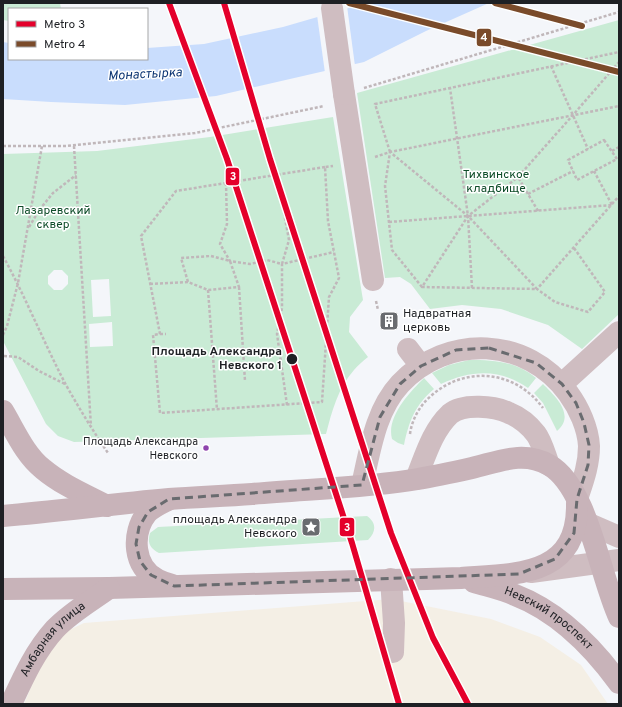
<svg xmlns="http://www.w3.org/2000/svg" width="622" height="707" viewBox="0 0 622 707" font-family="Overpass,sans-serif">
<rect width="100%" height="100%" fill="#f4f6fa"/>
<path fill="#f4efe5" d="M391,599L491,619L540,637L581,665L608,704H24L39,667L65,632L84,623Z"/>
<path fill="#c9ebd5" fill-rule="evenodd" d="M3,3H60L61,9H9V21L3,20Z
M619,20V314L582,349L548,325L501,309L462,305L430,309L411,284L400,277L385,278L357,93Z
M333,117L363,300L350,317L349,332L368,357C363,361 358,365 354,370C338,388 332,411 326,434L74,442L58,436L46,424L3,341V154L97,151L210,137ZM54,270H62L68,276V284L62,290H54L48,284V276ZM109,279L111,316L93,317L91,280ZM112,322L113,346L90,347L89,324Z
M469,360C494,360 515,361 536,378L528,388C500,368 471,370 441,384L432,373L449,365Z
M424,378L434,389C415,405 409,421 404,445L398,443L392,439C386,417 410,392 424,378Z
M543,384C555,396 576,415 557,431L543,403L534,393Z
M367,516C377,523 376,532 368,540L159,553C150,548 147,543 150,533L158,527Z"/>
<path fill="#c9ddfd" d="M359,3H489L426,31L364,62L216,96L125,105L51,102L3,99V42L9,43V59H147V48L204,44L283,27L352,7Z"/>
<path fill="#f4f6fa" d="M347,6L355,66L325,73L317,15Z"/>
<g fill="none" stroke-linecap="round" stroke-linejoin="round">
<path stroke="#c0b7ba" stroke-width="2.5" stroke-dasharray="3 2" stroke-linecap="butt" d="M551,66L588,149
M364,88L619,12
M604,140L617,159L577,180L568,160Z
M3,146H66L195,133L324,106
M74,146L91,427
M612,151L619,147
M390,152L375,104L619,52
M375,157L390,152L619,106
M325,167L176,191L141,236L160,334L153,335L160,413L322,402L329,297L339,278L328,221L325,167L333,166
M594,171L612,205
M226,183L227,224L220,244L230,261L250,264L267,260L282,264L289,240L277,175
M528,194L573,171
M538,211L518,177L573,115L619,62
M389,222L612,205
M29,227L40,209L53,193L76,175
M574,248L605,292L588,312L555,302L537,289L619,196
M3,256C26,298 44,343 66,385C79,408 93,431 108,453
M211,256L230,261L239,287L208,290L188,282L181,258Z
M150,284L188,282
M239,287L245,381
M422,287L392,250L385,186L390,152L468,216L537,289L422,287L468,216L450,88
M472,288L468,216L518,177
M208,290L217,410
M376,301L378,310
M160,334H166
M3,335L7,326L18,283L42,146
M4,356L18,357L39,371L65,384
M287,405L277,334L282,308V264L334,252
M410,434C412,419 420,405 432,395C467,365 516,371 543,408"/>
<path stroke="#cfbdc1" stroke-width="22" d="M344,94L373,280
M408,349L421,366
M562,384L619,332
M416,479C425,457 432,431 450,414C463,403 495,406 509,413C519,417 529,425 536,434C542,442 545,455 549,465
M362,485C370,451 375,411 400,384C448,333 527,337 568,393C579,408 588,428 589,446C589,465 583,481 577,499
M587,523L619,537
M531,572L619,560
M391,579L394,623L393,652"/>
<g stroke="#c8b3b9" stroke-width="22">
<path d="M3,411C15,431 25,455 43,469C62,485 86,495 107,506"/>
<path d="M168,500C160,504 153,507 147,513C131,533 133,568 158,580C162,582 168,584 172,585"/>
<path d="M3,516C58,511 114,504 169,499C197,497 224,496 252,494C307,489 365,488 418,479C436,476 454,472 472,468C498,462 523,450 549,465C588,487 600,577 619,617"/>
<path id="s1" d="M474,582C487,586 502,589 515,595C559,612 592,646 619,683"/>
<path d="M3,589L109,588L461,578C516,574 578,577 577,504"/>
<path id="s2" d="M11,704C23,678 35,651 55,629C70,613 91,601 109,588"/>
</g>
<path stroke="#cfbdc1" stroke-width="22" d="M332,8L344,94"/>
<g stroke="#fff" stroke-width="9">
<path id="metro-1" d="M169,3L227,159L352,543L399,704
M224,3L270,159L391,533L433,638L468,704"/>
</g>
<g stroke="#fff" stroke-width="9">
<path id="metro-2" d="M349,3L619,72
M495,3L582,26"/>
</g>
<use href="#metro-1" stroke="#e4002b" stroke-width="6"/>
<use href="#metro-2" stroke="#7a4b2a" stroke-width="6"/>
</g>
<path fill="none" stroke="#696b6f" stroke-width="3" stroke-dasharray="8 5" stroke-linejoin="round" d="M489,348L536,363L562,384L576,403L584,423L589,445L588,465L577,499L574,533L555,559L519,574L174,586L151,575L140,561L136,544L139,527L148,512L169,499L362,485L380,417L400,384L421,366L456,350Z"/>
<defs>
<g id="building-square" transform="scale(1)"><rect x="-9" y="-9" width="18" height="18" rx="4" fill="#696b6f" stroke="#fff"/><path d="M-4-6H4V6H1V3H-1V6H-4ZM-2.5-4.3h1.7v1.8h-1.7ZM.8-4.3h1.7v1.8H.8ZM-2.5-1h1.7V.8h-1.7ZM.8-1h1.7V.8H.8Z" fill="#fff"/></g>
<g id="sight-square" transform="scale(1)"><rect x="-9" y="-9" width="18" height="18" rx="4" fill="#696b6f" stroke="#fff"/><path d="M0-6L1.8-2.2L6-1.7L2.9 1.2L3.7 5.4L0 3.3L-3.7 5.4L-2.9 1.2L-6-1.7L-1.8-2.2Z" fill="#fff"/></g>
</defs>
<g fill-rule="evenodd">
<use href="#building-square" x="389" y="321"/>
<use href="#sight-square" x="311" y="527"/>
</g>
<circle fill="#1e2024" stroke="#fff" stroke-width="1.5" cx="292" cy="359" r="6"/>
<circle fill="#8e44ad" stroke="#fff" stroke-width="1.5" cx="206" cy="448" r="3.5"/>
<g text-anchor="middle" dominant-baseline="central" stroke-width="3" stroke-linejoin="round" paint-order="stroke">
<g font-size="11" fill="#1e2024" stroke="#fff" text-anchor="end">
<text x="198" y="442">Площадь Александра<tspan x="198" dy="14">Невского</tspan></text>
</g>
<g font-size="12" fill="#0e4d29" stroke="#fff">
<text x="496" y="175">Тихвинское<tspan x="496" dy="14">кладбище</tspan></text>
<text x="53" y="211">Лазаревский<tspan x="53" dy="14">сквер</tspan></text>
</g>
<g font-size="12" fill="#1e2024" stroke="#fff" text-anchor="start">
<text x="403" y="314">Надвратная<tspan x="403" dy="14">церковь</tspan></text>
<text x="297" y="520" text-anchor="end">площадь Александра<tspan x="297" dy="14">Невского</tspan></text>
</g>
<g font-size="12" font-weight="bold" fill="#1e2024" stroke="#fff" text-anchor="end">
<text x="282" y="352">Площадь Александра<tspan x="282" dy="14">Невского 1</tspan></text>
</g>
<g font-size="12" fill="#1e2024" stroke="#fff">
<text stroke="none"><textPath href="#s1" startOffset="84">Невский проспект</textPath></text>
<text stroke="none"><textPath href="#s2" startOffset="78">Амбарная улица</textPath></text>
</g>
<g font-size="13" font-style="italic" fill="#0c3573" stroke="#fff">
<text transform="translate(145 75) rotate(-3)">Монастырка</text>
</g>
</g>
<g stroke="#fff" stroke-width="1.5">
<rect x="476" y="28" width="16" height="19" rx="4" fill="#7a4b2a"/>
<rect x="225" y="167" width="15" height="19" rx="4" fill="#e4002b"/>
<rect x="339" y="517" width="16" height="20" rx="4" fill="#e4002b"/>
</g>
<g font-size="11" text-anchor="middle" font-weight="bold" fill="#fff">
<text x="484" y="41">4</text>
<text x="233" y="180">3</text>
<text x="347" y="531">3</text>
</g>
<rect width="622" height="707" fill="none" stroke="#1e2024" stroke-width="8"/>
<rect x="8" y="8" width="140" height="52" fill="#ffffff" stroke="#a5a6a7"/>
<rect x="16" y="21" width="20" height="6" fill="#e4002b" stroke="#a5a6a7"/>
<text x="44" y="28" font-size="12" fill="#1e2024">Metro 3</text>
<rect x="16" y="41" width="20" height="6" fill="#7a4b2a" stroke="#a5a6a7"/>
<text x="44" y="48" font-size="12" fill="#1e2024">Metro 4</text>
</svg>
